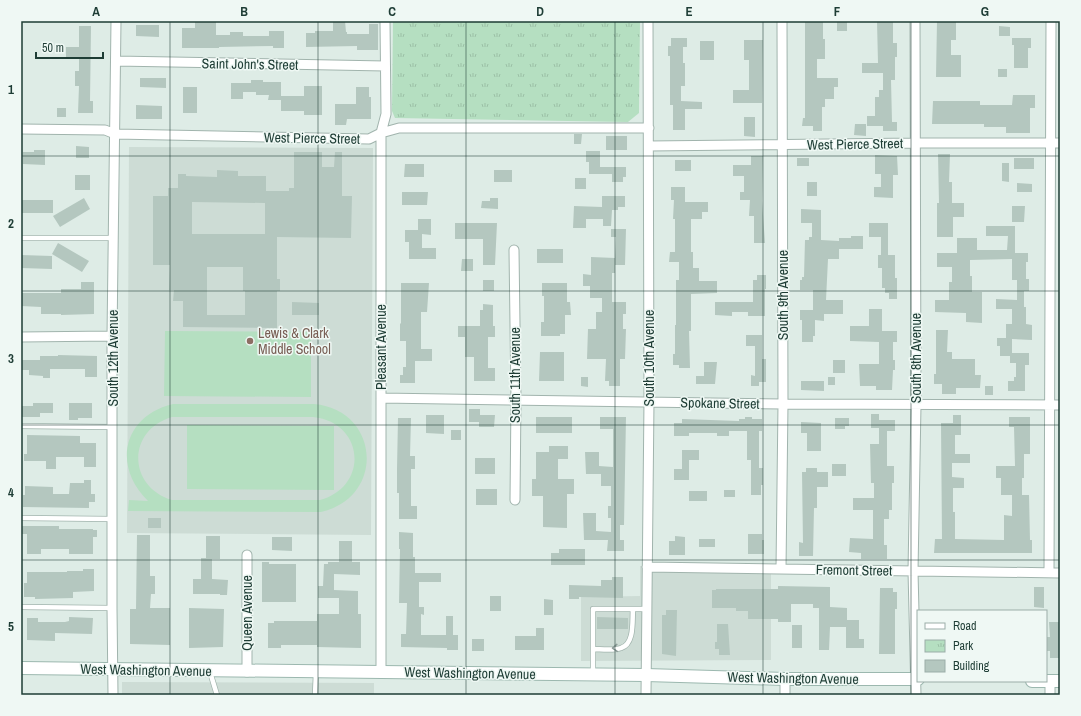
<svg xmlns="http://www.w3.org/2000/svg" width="1081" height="716" viewBox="0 0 1081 716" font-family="'Archivo Narrow',sans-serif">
<defs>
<pattern id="park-tufts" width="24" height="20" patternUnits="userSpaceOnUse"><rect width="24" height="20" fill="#b5dfc1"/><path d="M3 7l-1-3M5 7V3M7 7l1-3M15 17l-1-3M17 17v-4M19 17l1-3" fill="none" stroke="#9bc0a6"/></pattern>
</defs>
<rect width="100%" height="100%" fill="#deece6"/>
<path fill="#cddcd5" d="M129,147L373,148L371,535L127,533Z
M771,565V660L581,661V597L640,596V566Z
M122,682L374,683V695H122Z"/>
<path fill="#b5dfc1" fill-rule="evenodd" d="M165,331L311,332V397L164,396Z
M173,404H314C380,410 386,497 321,512L128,511L129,500L148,501C112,466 123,416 173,404ZM172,417H313C364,422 370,486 320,500H172C127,486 127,430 172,417Z
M187,425L334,426V490L187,489Z"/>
<path fill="url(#park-tufts)" d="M393,21H640L639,113L628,122L395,118L392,111Z"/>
<path fill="#b4c7bf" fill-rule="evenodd" d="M195,21H216V35H230V32H243V36H269V31H284V48H273V46L219,47V48H182V28H195Z
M333,21H345L346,32H347V34H369V24H378V50H357V46L306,47V33H315V31H333Z
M805,21H823V39H825V59H817V78H838V87H834V99H825V107H822V131H813V126H802L803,118H805Z
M837,21H847V31H837Z
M877,21H893V43H897V57H895V80H891L892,122H897V131H883V126H867V116H875V97H879V90H883V73H862V63H878Z
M937,21H956V40H951V55H961V77H936Z
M136,25H159V37L136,36Z
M79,26H91L90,101H93V113H78L79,86H75V71H79V57H66V47H79Z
M999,26L1010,27V36H999Z
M671,38H687V47H683V63H685V86H681V101L702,102V109H685V130H673V105H670V56H668V46H671Z
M1012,38H1031V48H1028V68H1014V45H1012Z
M744,40H763L762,103H733V90H749V60H744Z
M700,41H714V60H700Z
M998,69H1007V77H998Z
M140,78H166V88L140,87Z
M251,80H263V82H281V100H268L269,95H256V92H243V99H231V83H251Z
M304,86H322V115H304V111H281V96H304Z
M183,87H197V113H183Z
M356,87H369V97H371V119H347L346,125H335V104H356Z
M1013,95H1035V108H1030V133H1006V127H984V124H932L933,101H980V105H1012Z
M136,105L162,106V119H136Z
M57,108H66V117H57Z
M744,117H755V137L744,136Z
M855,124H866V136L854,135Z
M574,134H582L581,144H574Z
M606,136H627V150H606Z
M76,146L89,147V158H76Z
M34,150H45V165L23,164V152H34Z
M586,151H600V167H626V177H623V182H612V174H589V162H586Z
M294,152H322V167H334L335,152H342V196H352L351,238L277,237V279H280V291H277V328L183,327V301H173L174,290H169L170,265H153V196H168V188H178V174H186V176L217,177V170L238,171V176H266V191H289V188H294ZM192,202L265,203V234H192ZM207,267H243V291H245V315H207Z
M938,154H950L949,182H952V203H964V217H953V237H937V203H939Z
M875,155L897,156L898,175H893V198L874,197V187H881V174H875Z
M751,156H763L762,201L765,243H754V216H749L750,200H740V192H744V176H733V165H751Z
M797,158H809V166H797Z
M1014,158H1034V169H1014Z
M675,160H691V171H675Z
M1002,163H1009V182L1002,181Z
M405,164H424V177H404Z
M494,170H512V182H494Z
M75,175H90V190H75Z
M575,178H586V189H575Z
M807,182H817V196H807Z
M1017,183L1032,184V192H1017Z
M671,187H685V202H708V212H702V219H691V252H693V268H699V281H717V293L691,294V331H689L690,368H679V365H673V354H675V325H676V280H679V262H669L670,252H675V219H673L674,200H671Z
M402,192H428L427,205H402Z
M602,196H625V207H618V210H612L611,226H603V219H586V228H573L574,206L602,207Z
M84,198L90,209L60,227L53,216Z
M490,198H498V209L481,208L482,201H490Z
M21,200H53V213H21Z
M1012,206H1025L1024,222H1012Z
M801,209L821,210V240L839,241V238H851V236H863V249H839V259H828L826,300H843V314H824V321L815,320V336H813V342H802V320H800V310H813V290H800V280H802V277H804L805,240H809V237H812V223H801Z
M418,219H431V235L422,234V248H436V259H409V242H405V230H418Z
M455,223H497L495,265H483V239H455Z
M869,223H888V255H895V278H897V299H889V293H885V288H882V268H878V255H881V237H869Z
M986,226H1015V253H1028V262H1026V279H1029V291H1024V307H1026V324L1032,325V340L1012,339V353H1029V365H1025V391H1008V381H1014V377H1016V363H1010V356H1000V346H997V338H1006V324H1012V309H996V299L1017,300V280H1012V259L970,260V276H972V292H982V323L966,322V313L935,312V300H949V282H952V267H937V253H957V238H977V250H1007L1008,236H986Z
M611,229H626L625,265H615V273H612V302H626V314H623V329H626L625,359H620V386H609V381H605L606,359H587L588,329H596V312H602V298H590V286H583V274L591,275V257L615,258L616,237H611Z
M58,243L89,261L82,272L52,254Z
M537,249H563V263H537Z
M21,255L52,256V269L21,268Z
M462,259H473V271H461Z
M757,275H766V289H765V316H748V312H732V316L715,315V302H753V280H757Z
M483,280H494V291H483Z
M81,282H94V314L61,315V314H41V307L21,306V293H61V289H81Z
M401,283H429L427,312H421V349H432V361H415V383H400V375H403V367H406V341H400V323L401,324Z
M542,283H567V302H570L571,315H565V334H560V336H541V322H544V296H542Z
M292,302L319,303V315H292Z
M483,304L493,305V326H495V337H488V368H495V381H474V357H465V337H458V326H480V310H483Z
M869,309H882V331H897V342H893V360H895V370H893L892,390H876V386H860L859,364H879V342L850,341V326H869Z
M936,330H948L947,352H952V359H975V375H981L980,388H956V394H942V384H934V374H936Z
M746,335H762V359H766V382H759V386H751V375L755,376V346H746Z
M540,352H564V381H539Z
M58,355L97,356V377H85V369H50V378H43V376L29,375V370H21V360H40V356H58Z
M833,360H845V373H833Z
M704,362H717L715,384H696V376H704Z
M581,377H588V387L581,386Z
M828,377H835V385H828Z
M801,381H824V391L801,390Z
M985,386H993V395H985Z
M33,403H53V413H40V417H21V406H33Z
M69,403H92V418H78V420H69Z
M469,409H480V415H495L494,427H479V422H469Z
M871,414H879V420H895V431H887V466H894V483H892V510H889V519H884V545H887V559H861V553L849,552L850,538L873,539V510H853V498H874V483H871L870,444H879V428H871Z
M426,415H444V434L426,433Z
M953,415H961V435H955V454H970V463H952V477L964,478V488H953V512H955V539L1004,540V515L1012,516V495H1001V478H996V466H1015L1014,427H1009V417H1030V454H1024V478H1022V495H1029L1030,540H1032V553H934L935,539H942L941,423H953Z
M536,417H572V433H536Z
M600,417H626L624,525H620V540H624V551H607L608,540H584L583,513H596V531L611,532V518H608V506H611V486H601V474H586L585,452H599V466L613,467V429H600Z
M745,417H752V419H762V431H759V468H763V485H761V495H751V460H747V431H729V436H717V433H689V436H674V423H682V419L739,421V419H745Z
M398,418H411L410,456H415V469H411V506H417V519H399V493H397V469Z
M835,418H849V426H845V429H835Z
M801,422L821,423V451H807V433H801Z
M451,430H461V440H451Z
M27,435L80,436V443H96V467H84V457H56V469H46V461H24V454H27Z
M549,446H568V459H558V479H574V494H567V528L543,527V496H532V479H536V452H549Z
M682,450H699V460H689V480H674V469H682Z
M475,458H495V474H475Z
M832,464H846V476H832Z
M806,468H817V472H828V487H817V508H814L813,556H799V542L803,543L802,472H806Z
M84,480H91V494H95V502H89V508L23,507V495H25V486L53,487V494H69L70,483H84Z
M476,489H497V505H476Z
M724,490H735V497H724Z
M689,491H707V501H689Z
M148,518H161V528H148Z
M21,526H59V529H93V530H97V537H93V554H69V549H41V554H27V534H21Z
M399,532L413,533V557H415V573H441V582H419V607H424V615L421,614V635H446V616H453V635H458V650H447V648L401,647V634H406L407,603H399L400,549H399Z
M748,534H762V540H764V554H748Z
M137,535H150V576H155V594H151L150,608H170V645L130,644V609H136Z
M206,536H220V559H212V579L228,580L227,595H220V594H193V579H201V558H206Z
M675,536L685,537V555H669V541H675Z
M272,537H292V551L272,550Z
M699,539H715V547H699Z
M339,541H352V562H360V575L334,574V590L358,591V614H361V648L317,647V645H281V648H268V623H274V621H317V614H339V598H318V586H323L324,564H328V562H339Z
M559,549H585V565H551V553H559Z
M262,562H269V564H296V602H262Z
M83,569H94V591L73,592V598L35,599V597H24V583H27V572H67V571H83Z
M612,577H623V598L579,597V599H569V585L601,586V580H612Z
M778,586L830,587V607L847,608V620H859V639H864V648H846V627H830L829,650H819V608H813V604H791V622H778V619H748V611H736V608H712V590H716V589H778Z
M1034,587H1044V608L1034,607Z
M880,588H893V592H897V609H895V654H879Z
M490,596H501V611H490Z
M544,599L553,600V615H544Z
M189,608L224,609L223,647L189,648Z
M666,610H677L676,656L662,654V615H666Z
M69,617L93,618L92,634L55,633V641L27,640V618H38V622H65L69,621Z
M597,617L628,618V629H597Z
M1049,622H1060V658H1050V651H1046V637H1050Z
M717,624H728L730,655H719V649H715V642H717Z
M792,625H802V648H792Z
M536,628H544V650H515V636H536Z
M472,639H484V651H472Z"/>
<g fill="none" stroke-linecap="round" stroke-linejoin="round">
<g stroke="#a1b4ad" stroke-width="6">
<path id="lane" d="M21,238H113
M21,426L113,427
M21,518L112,519
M21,607L112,608
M593,649C600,649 614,651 621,648C635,644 632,620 633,609
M210,672L217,695
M593,673V609H647
M315,695L316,672"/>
</g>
<g stroke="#a1b4ad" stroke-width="11">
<path id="street" d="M915,21L916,405L913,571L916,695
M116,61L385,66
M21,129L105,130L115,134L369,139L381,133L399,128H649
M649,146L915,143H1060
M514,250L516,399L515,500
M21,337L112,336
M381,398L783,404L1060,405
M647,567L1060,573
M781,569L783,404L782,21
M1049,572L1051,21
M247,672V555
M381,673V133L386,114L385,21
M113,695L112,608V336L116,21
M646,695L649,401L648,21
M785,695V679
M1050,695V681"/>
</g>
<g stroke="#9cb8af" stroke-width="14">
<path id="secondary" d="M21,668L646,675L785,679H918
M1032,681H1060"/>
</g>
<use href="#lane" stroke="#fff" stroke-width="4.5"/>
<use href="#street" stroke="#fff" stroke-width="9"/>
<use href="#secondary" stroke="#fff" stroke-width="12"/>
</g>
<defs><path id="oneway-chevron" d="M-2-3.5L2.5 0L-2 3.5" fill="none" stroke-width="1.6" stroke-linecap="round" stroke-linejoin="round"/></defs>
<use stroke="#8e9e9a" href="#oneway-chevron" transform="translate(615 648) rotate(177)"/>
<path fill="none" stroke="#1e3d35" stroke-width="1" stroke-opacity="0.55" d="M170,21V695M318,21V695M466,21V695M615,21V695M763,21V695M911,21V695M21,156H1060M21,291H1060M21,425H1060M21,560H1060"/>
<circle fill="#8d6e63" stroke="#eff8f4" stroke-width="1.5" cx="250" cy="341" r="4"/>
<g text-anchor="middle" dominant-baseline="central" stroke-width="3" stroke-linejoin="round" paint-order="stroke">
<g font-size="14" fill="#1e3d35" stroke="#eff8f4">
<text transform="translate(250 64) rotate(1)">Saint John's Street</text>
<text transform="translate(312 138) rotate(1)">West Pierce Street</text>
<text transform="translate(855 144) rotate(-1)">West Pierce Street</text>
<text transform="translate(783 295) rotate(-90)">South 9th Avenue</text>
<text transform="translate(381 347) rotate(-90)">Pleasant Avenue</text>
<text transform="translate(113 358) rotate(-90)">South 12th Avenue</text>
<text transform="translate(649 358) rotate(-90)">South 10th Avenue</text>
<text transform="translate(916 358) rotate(-90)">South 8th Avenue</text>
<text transform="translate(515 375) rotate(-90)">South 11th Avenue</text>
<text transform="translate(720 403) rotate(1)">Spokane Street</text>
<text transform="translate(854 570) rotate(1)">Fremont Street</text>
<text transform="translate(247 613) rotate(-90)">Queen Avenue</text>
<text transform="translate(146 670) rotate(1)">West Washington Avenue</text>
<text transform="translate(470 673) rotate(1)">West Washington Avenue</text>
<text transform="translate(793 678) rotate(1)">West Washington Avenue</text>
</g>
<g font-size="14" fill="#785e54" stroke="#eff8f4" text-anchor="start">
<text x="258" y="333">Lewis &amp; Clark<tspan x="258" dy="16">Middle School</tspan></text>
</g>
</g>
<rect width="1081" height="716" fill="none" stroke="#eff8f4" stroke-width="44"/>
<rect x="917" y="610" width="130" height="72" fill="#eff8f4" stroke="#9bada8"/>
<rect x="925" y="623" width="20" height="6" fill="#ffffff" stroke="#9bada8"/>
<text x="953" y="630" font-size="12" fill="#1e3d35">Road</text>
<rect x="925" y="640" width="20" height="12" fill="url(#park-tufts)" stroke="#9bada8"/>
<text x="953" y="650" font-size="12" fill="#1e3d35">Park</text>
<rect x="925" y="660" width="20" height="12" fill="#b4c7bf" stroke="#9bada8"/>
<text x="953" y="670" font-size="12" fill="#1e3d35">Building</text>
<path d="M36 52v6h67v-6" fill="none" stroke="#1e3d35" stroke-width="2"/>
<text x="42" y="52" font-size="12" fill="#1e3d35" stroke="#eff8f4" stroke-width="3" paint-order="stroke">50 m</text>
<rect x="22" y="22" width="1037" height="672" fill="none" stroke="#1e3d35" stroke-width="1.5"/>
<g font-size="13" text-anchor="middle" font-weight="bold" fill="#1e3d35">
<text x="96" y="16">A</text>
<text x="244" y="16">B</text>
<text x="392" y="16">C</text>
<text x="540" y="16">D</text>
<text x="689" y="16">E</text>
<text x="837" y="16">F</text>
<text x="985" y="16">G</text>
<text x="11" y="94">1</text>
<text x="11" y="228">2</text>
<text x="11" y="363">3</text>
<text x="11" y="497">4</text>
<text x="11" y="631">5</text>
</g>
</svg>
